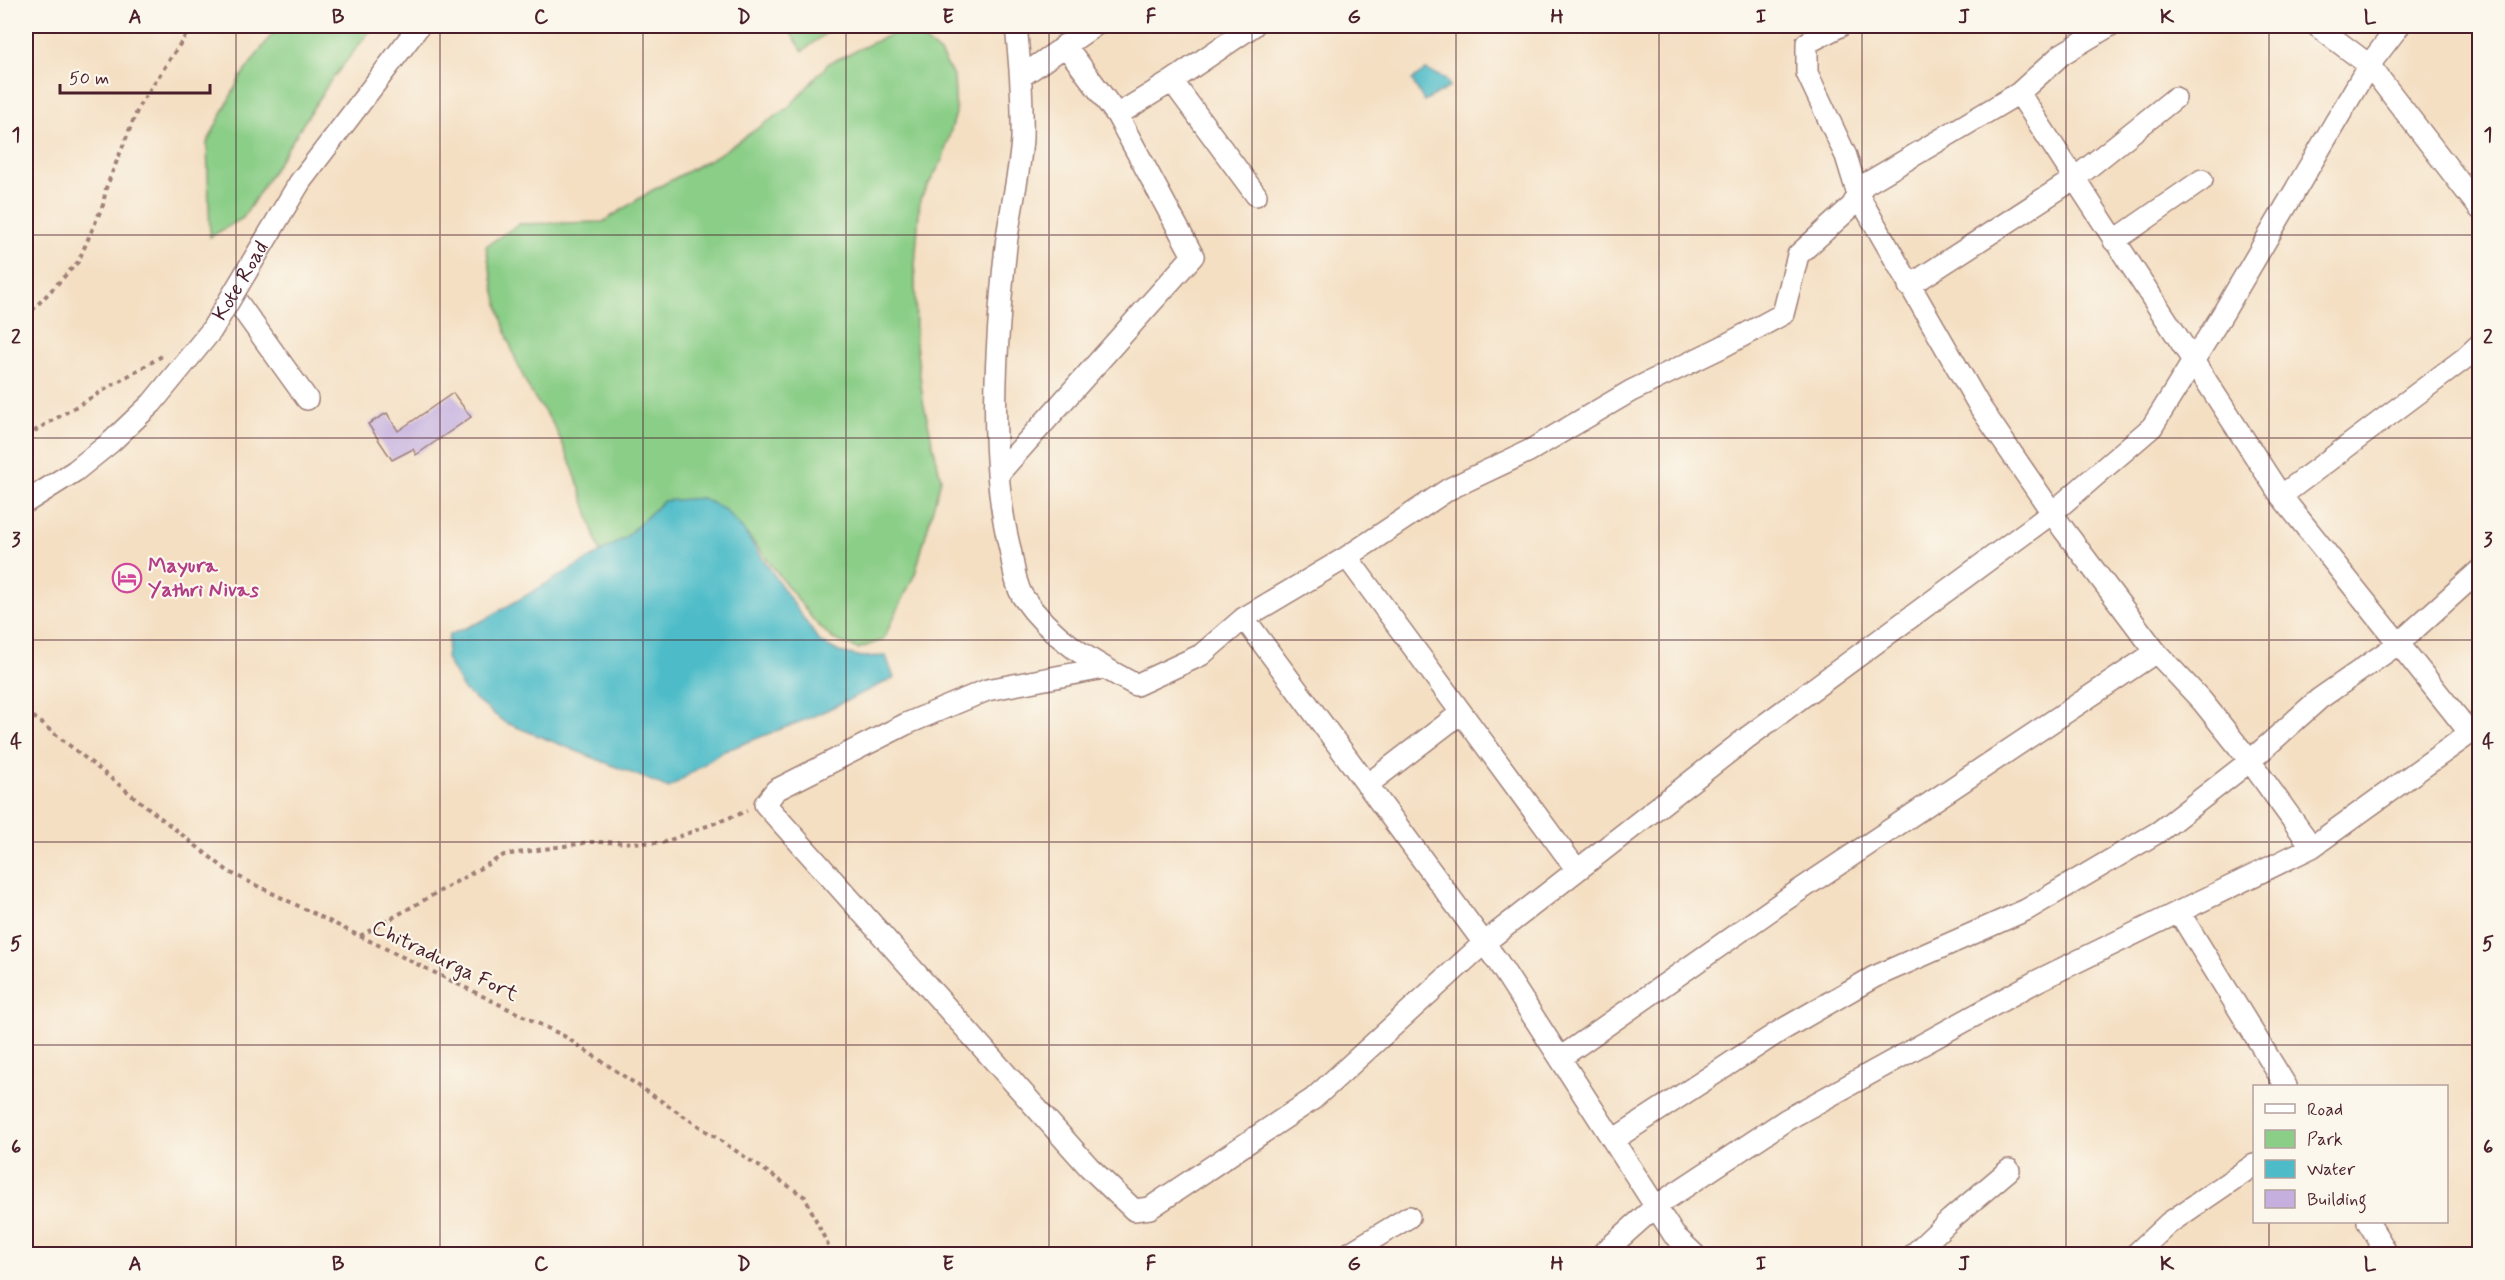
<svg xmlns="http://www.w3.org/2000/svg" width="2505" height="1280" viewBox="0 0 2505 1280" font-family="Mynerve,sans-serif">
<rect width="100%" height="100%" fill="#fbf7ec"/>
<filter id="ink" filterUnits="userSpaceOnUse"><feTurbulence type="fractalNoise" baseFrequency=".0167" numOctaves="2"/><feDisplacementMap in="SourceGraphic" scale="12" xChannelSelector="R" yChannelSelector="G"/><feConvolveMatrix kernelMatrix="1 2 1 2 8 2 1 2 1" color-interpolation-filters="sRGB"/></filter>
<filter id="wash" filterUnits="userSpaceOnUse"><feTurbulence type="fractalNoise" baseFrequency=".008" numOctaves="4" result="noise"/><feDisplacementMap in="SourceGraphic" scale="24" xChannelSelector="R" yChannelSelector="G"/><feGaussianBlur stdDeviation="1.35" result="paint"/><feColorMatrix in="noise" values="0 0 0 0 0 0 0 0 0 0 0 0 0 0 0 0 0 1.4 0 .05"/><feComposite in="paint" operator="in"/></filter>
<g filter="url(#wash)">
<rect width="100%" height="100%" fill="#f4dfc3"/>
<path fill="#8ace87" stroke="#6a7659" stroke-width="1.5" d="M278,26H374L329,83L243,218L210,237L207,143L240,78Z
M786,26H835L803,51Z
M898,31L922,38L940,53L954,77L956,113L942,161L920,199L915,266L916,344L923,401L941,479L915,574L883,640L858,649L833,639L814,621L756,545L725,510L663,501L625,538L600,552C587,510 575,468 555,428C549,416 539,405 532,394C507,349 494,296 486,246L519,224L603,222L651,191L716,156L788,108L829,63Z"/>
<path fill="#4ebcc8" stroke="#4c6e7a" stroke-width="1.5" d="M1426,70L1446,79L1450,87L1424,101L1412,80Z
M702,498L725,510L744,531L819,641L839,652L863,657L886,656L894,678L812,717L722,752L669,788L504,722L464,690L446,658L449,635L482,621L625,538L663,501Z"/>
<g id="blocks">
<path fill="#c4afdf" d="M453,393L471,417L416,455L413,449L392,460L368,424L387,413L398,431Z"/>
</g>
</g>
<g filter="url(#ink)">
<use href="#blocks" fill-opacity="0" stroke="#9f7f77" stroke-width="1.5"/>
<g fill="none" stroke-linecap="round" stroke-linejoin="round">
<g stroke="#9f7f77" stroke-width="24">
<path id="minor" d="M1016,26C1020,63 1023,100 1022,138C1020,174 1010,210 1006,246C996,339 987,458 1010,549C1013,563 1015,585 1023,597C1051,638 1092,662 1136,685L1201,655L1244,618L1347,557L1449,489L1529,451L1631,391L1720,348L1783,314L1798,255L1852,206L1864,185L2019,93L2062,54L2109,26
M1840,26L1807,43V73L1846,156L1858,195L1980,407L2064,530L2156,652L2202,701L2250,761L2312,847
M2317,26L2369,65L2480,209
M1022,76L1094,26
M1172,81L1256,195
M2019,93L2281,496L2470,733
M1117,115L1172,81L1253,26
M2114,241L2202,180
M1909,286L2074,179L2175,98
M233,296L307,399
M999,473L1193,256L1117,115L1065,45
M2281,496L2465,358L2480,344
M1347,557L1577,870
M1244,618L1498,962L1674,1235L1694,1254
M1104,668L987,690L906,724L776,790L765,804L1089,1167L1134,1210L1150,1208L1313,1099L1484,943L1748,737L2052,513L2152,427L2222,315L2369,65L2399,26
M1367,785L1461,713
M2179,912L2286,1086
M1560,1058L1785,900L2156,652
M1613,1140L1780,1031L1874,977L2026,910L2160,831L2250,761L2319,699L2398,644L2480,570
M2368,1222L2384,1248L2376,1254
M1348,1254L1409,1217
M1602,1254L1656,1206L1786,1120L2037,981L2312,847L2480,726
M1914,1254L1951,1219L2009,1170
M2136,1254L2169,1223L2254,1165"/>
</g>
<path stroke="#9f7f77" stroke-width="4" stroke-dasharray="4.5 4.5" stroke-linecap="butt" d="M26,317L78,262L103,205L106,188L139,106L192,26
M26,436L162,356
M26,711L229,872L564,1036L805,1197L832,1254
M360,936L504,855L591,842L662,843L747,811"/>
<use href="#minor" stroke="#fff" stroke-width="21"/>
<g stroke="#9f7f77" stroke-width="24" stroke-linecap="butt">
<g id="minor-bridge">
<path id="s1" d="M26,502L75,471L111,442L152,403L211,331L300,182L419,26"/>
</g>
</g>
<use href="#minor-bridge" stroke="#fff" stroke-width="21"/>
</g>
</g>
<path fill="none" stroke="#4a1f2b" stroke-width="1.5" stroke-opacity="0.55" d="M236,26V1254M440,26V1254M643,26V1254M846,26V1254M1049,26V1254M1252,26V1254M1456,26V1254M1659,26V1254M1862,26V1254M2066,26V1254M2269,26V1086M26,235H2480M26,438H2480M26,640H2480M26,842H2480M26,1045H2480M2269,1222V1254"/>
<defs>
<g id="hotel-ring" transform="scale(1.5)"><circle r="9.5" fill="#fbf7ec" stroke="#d1479c" stroke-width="1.5"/><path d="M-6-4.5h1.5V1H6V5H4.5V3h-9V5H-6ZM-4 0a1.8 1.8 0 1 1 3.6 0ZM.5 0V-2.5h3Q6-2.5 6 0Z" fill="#d1479c"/></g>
</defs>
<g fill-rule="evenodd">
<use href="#hotel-ring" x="127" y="578"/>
</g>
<g text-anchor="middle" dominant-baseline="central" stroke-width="4.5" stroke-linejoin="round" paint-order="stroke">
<g font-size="21" fill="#4a1f2b" stroke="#fbf7ec">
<text stroke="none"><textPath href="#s1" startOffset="312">Kote Road</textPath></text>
<text transform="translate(445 961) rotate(26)">Chitradurga Fort</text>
</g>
<g font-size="21" font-weight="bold" fill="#b23c85" stroke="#fbf7ec" text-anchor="start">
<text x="148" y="566">Mayura<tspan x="148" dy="24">Yathri Nivas</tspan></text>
</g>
</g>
<rect width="2505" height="1280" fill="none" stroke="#fbf7ec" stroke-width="66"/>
<rect x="2253" y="1085" width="195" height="138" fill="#fbf7ec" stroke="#b4a19f" stroke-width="1.5"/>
<rect x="2265" y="1104" width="30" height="9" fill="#ffffff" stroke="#b4a19f" stroke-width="1.5"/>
<text x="2307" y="1115" font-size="18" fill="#4a1f2b">Road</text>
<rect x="2265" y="1130" width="30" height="18" fill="#8ace87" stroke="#b4a19f" stroke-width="1.5"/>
<text x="2307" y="1145" font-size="18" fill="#4a1f2b">Park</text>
<rect x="2265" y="1160" width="30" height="18" fill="#4ebcc8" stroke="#b4a19f" stroke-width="1.5"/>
<text x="2307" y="1175" font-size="18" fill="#4a1f2b">Water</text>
<rect x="2265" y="1190" width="30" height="18" fill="#c4afdf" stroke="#b4a19f" stroke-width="1.5"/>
<text x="2307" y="1205" font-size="18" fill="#4a1f2b">Building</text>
<path d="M60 84v9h150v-9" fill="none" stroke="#4a1f2b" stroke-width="3"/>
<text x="69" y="84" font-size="18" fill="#4a1f2b" stroke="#fbf7ec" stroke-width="4.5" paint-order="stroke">50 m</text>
<rect x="33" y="33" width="2439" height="1214" fill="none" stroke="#4a1f2b" stroke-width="2"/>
<g font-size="20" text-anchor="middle" font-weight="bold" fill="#4a1f2b">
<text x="135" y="23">A</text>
<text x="338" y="23">B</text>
<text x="541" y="23">C</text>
<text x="744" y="23">D</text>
<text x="948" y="23">E</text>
<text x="1151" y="23">F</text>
<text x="1354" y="23">G</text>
<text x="1557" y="23">H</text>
<text x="1761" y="23">I</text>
<text x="1964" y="23">J</text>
<text x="2167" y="23">K</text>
<text x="2370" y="23">L</text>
<text x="16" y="141">1</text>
<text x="2488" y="141">1</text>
<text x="16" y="343">2</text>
<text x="2488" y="343">2</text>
<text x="16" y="546">3</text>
<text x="2488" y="546">3</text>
<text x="16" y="748">4</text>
<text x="2488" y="748">4</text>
<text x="16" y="950">5</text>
<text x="2488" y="950">5</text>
<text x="16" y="1153">6</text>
<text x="2488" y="1153">6</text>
<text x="135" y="1270">A</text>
<text x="338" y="1270">B</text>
<text x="541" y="1270">C</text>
<text x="744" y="1270">D</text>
<text x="948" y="1270">E</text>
<text x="1151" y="1270">F</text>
<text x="1354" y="1270">G</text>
<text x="1557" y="1270">H</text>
<text x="1761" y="1270">I</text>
<text x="1964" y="1270">J</text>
<text x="2167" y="1270">K</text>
<text x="2370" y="1270">L</text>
</g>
</svg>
